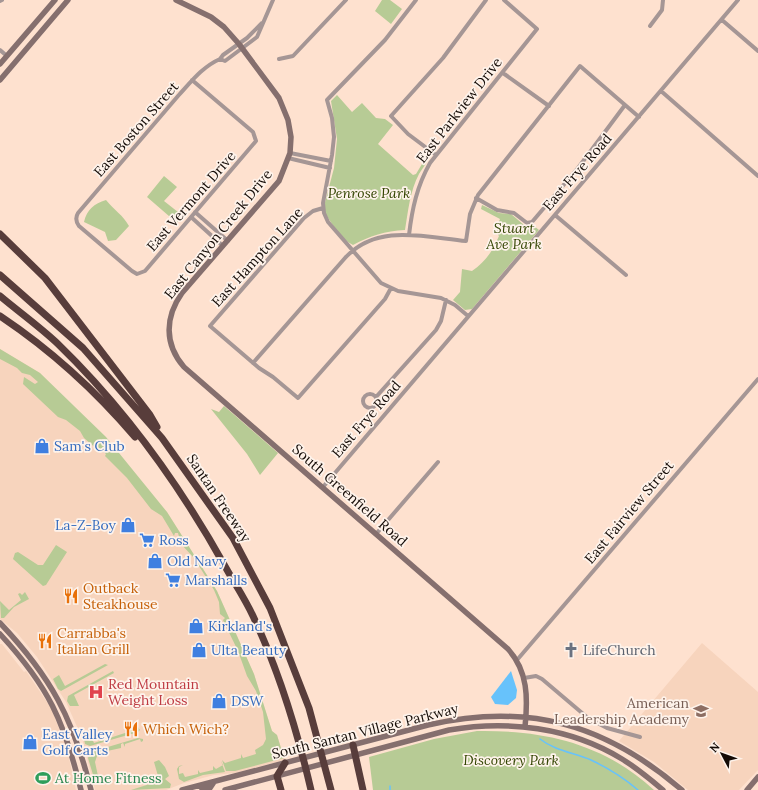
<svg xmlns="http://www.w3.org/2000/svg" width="758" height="790" viewBox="0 0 758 790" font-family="Lora,serif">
<rect width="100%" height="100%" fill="#fee1cf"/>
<path fill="#f7d4bd" d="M0,349L40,373L167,512L217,591L254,674L272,731L277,735L285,760L235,773L214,775L184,783L166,790H95L82,738L66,702L37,657L17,633L0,619Z
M702,643L758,692V770L739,790H688L654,762L619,741Z
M0,644H2L24,672L26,671L51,708L67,749L76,790H0Z"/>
<path fill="#b7cb95" d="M382,0H390L402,9L391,24L375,11Z
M337,95L352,112L362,103L376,118L385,119L393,125L378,144L413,175L416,174L428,154C429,162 423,167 419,174C410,191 408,211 405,230C385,231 370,236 353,245C340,239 331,222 323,210L334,168L337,139L331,101Z
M164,176L177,187L164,201L183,216L177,223L147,197Z
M106,200C114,210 123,215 129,226L116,240L108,241L105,232L84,222C87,209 94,204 106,200Z
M482,205L499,213L511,214L524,225L534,226L539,230L472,309L465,310L453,300L460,292L462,269L472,271C486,261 492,252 499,236L495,231L500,219L481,209Z
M0,349L40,373L106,437L167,512L217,591L254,674L272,731L277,735L284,758L235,771H226L222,760L225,763L241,758V754L243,758L256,754L255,750L263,745L266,739L263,712L256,691L247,676L238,651L223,620L225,618L220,614L219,602L214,590L194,558L181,544L178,533H175L174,536L162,516L151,509L127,478L105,456L106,454L99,448L98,450L84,438L80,431L66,420L58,417L23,384L24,377L35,384L38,382L30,375L22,373L17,368L0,359Z
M224,406L278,453L260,475L247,454L211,409L219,412Z
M56,545L67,552L46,585L43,586L13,559L15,553L18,552L38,565H43Z
M25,592L29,599L14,607L4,618H1L0,601L9,610L21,600L18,594L20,593L22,595Z
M105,664L108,665L61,691L58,689L53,679L59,675L65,686Z
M113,671L114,673L74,695L79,706H70L67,701L68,696Z
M138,727L140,730L138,732L90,746L85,744L83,734L89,732L94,743L125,733Z
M477,731C544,730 603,743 654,790H373L369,757L434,739Z
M138,738L143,739V741L141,742L140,739L125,744V747L123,743L121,744V748L98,753L95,762L98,776L94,778L88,758L91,752Z
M159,760L165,767L169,776L165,779L171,784L170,788L131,790L156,782L158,776L154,762Z
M221,761L225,772L203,775L184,782L179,779L177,769L179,766L183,765L179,767V774L183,773L185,777L198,774V770L200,773L213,770V766L216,769L223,765Z"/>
<path fill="#67c2fb" d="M511,671L517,690L516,698L508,705L495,704L491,697Z"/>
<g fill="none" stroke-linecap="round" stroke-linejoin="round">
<path stroke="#67c2fb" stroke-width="1.5" d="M540,739C555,751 575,753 591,760C608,768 624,778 638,790
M390,786V790"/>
<path stroke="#a59695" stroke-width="4" d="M416,0L385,40L327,100L332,118L334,137L332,155L323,203L324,213L328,222L381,283L398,291L441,298L455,305L468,316
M0,1L2,0
M722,20L758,51
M262,23L247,38L223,55L220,59L225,61L257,37L273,0
M650,26L662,10L663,0
M0,50L7,56
M279,59L293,56L346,0
M503,73L549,106
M192,80L253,132L256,141L145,271L137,274L132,271L79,226C76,222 75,218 78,213L178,96C191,82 202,67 220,59
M661,91L758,176
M290,153L331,161
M436,155L408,134L391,116L443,58L486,0
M288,158L330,168
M476,198L497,210L514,213L527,223L532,222L578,168L625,105
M323,208L313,211L304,218L210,326L259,368L273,377L298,398L385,299L391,288
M195,212L228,241
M555,215L626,275
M191,217L223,246
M409,235C412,209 417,186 430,163L537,29L504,0
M253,363L345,258C377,223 424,237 466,241L470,214L478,195L580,66L639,117
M363 401a7 7 0 1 1 14 0a7 7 0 1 1-14 0Z
M376,397L436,330L441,321L446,300
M323,487L738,0
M376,534L438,462
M517,660L758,379
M524,678L536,676L542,679L588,718L607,728L640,737"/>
<path stroke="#856f6e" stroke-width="5.5" d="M176,0L211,17L224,27L239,44L279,98L288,120L291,137L290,153L279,181L182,293C165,317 164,344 184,367L508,649C528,671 528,698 525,727
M0,64L55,0
M0,80L68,0
M0,623C51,677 73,718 91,790
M0,634C49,687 64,721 81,790
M182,790L428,725C528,702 605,724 682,790
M202,790L210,788L214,782
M225,790L449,730C507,720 570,727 622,759C637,768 650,779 663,790
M747,790L758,777"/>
<path stroke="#583d3b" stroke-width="7" d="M0,234L45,278L150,415L157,427
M0,275L83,348L162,438L233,538L270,608L309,708L331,790
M0,296C19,312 40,327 58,344C125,409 181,487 226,568C235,584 245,599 253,616C279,671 297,730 311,790
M0,316C51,350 95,390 135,437
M353,745L363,790
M281,790L277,776L285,763"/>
</g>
<defs>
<g id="shop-bare" transform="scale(1.2)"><path d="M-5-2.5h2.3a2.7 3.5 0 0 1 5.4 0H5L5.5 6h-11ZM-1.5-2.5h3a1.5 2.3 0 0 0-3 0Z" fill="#3f7fe0" stroke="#fef3eb" stroke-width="2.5" paint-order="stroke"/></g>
<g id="supermarket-bare" transform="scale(1.2)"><path d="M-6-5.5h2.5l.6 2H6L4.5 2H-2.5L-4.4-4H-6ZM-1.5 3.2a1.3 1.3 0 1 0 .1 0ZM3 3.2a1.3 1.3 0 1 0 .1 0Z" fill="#3f7fe0" stroke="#fef3eb" stroke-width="2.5" paint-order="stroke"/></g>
<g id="restaurant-bare" transform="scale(1.2)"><path d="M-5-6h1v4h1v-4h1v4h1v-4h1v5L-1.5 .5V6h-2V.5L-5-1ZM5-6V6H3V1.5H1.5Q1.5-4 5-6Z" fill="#e8710a" stroke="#fef3eb" stroke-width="2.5" paint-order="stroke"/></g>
<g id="church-bare" transform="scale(1.2)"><path d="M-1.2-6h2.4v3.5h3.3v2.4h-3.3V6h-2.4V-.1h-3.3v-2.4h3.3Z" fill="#6b7280" stroke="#fef3eb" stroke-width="2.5" paint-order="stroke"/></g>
<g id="hospital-bare" transform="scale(1.2)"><path d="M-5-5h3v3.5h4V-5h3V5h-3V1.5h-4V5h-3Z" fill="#e0444e" stroke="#fef3eb" stroke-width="2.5" paint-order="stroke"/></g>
<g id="school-bare" transform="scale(1.2)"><path d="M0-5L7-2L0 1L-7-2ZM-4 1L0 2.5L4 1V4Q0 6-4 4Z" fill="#8d6e63" stroke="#fef3eb" stroke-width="2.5" paint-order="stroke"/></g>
<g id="stadium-bare" transform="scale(1.2)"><path d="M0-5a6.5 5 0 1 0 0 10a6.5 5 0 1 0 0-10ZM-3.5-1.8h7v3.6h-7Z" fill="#2e9e5b" stroke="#fef3eb" stroke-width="2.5" paint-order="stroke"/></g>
</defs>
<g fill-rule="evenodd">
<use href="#shop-bare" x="42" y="446"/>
<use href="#shop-bare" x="128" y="525"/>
<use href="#supermarket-bare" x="147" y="540"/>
<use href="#shop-bare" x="155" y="561"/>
<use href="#supermarket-bare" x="173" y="580"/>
<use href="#restaurant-bare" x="71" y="596"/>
<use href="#shop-bare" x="196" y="626"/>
<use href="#restaurant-bare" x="45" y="641"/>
<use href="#shop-bare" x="199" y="650"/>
<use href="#church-bare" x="571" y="650"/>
<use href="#hospital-bare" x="96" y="692"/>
<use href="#shop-bare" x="219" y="701"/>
<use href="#school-bare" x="701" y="711"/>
<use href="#restaurant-bare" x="131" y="729"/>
<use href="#shop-bare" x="30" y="742"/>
<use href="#stadium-bare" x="43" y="778"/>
</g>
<g text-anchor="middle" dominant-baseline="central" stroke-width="3.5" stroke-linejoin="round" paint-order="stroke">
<g font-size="14" fill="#140b06" stroke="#fef3eb">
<text transform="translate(459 110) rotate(-52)">East Parkview Drive</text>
<text transform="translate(136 129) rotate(-49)">East Boston Street</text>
<text transform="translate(577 172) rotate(-49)">East Frye Road</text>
<text transform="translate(191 201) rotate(-49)">East Vermont Drive</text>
<text transform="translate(218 234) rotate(-51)">East Canyon Creek Drive</text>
<text transform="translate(257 257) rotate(-48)">East Hampton Lane</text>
<text transform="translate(366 419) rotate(-49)">East Frye Road</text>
<text transform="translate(350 495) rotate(41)">South Greenfield Road</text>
<text transform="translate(219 498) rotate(56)">Santan Freeway</text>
<text transform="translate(629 512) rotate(-50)">East Fairview Street</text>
<text transform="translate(365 731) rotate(-14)">South Santan Village Parkway</text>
</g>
<g font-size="14" font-style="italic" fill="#334502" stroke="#fef3eb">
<text x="369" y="193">Penrose Park</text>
<text x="514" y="228">Stuart<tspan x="514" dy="16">Ave Park</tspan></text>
<text x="511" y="760">Discovery Park</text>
</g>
<g font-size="14" fill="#366cbe" stroke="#fef3eb" text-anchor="start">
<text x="54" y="446">Sam's Club</text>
<text x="116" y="525" text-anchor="end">La-Z-Boy</text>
<text x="159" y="540">Ross</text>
<text x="167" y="561">Old Navy</text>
<text x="185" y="580">Marshalls</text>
<text x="208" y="626">Kirkland's</text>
<text x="211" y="650">Ulta Beauty</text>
<text x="231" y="701">DSW</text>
<text x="42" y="734">East Valley<tspan x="42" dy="16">Golf Carts</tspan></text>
</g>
<g font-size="14" fill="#c56008" stroke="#fef3eb" text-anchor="start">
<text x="83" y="588">Outback<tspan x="83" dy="16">Steakhouse</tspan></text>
<text x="57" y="633">Carrabba's<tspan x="57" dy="16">Italian Grill</tspan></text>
<text x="143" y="729">Which Wich?</text>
</g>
<g font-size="14" fill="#5b616d" stroke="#fef3eb" text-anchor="start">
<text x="583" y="650">LifeChurch</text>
</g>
<g font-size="14" fill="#be3a42" stroke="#fef3eb" text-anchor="start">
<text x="108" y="684">Red Mountain<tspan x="108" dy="16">Weight Loss</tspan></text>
</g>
<g font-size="14" fill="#785e54" stroke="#fef3eb" text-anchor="end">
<text x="689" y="703">American<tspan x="689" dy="16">Leadership Academy</tspan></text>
</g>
<g font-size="14" fill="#27864d" stroke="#fef3eb" text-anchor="start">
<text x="55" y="778">At Home Fitness</text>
</g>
</g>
<g transform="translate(722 754) rotate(311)" stroke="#fef3eb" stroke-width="3" paint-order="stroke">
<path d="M0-3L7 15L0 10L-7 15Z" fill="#140b06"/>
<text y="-6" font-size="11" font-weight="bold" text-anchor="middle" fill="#140b06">N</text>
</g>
</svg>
